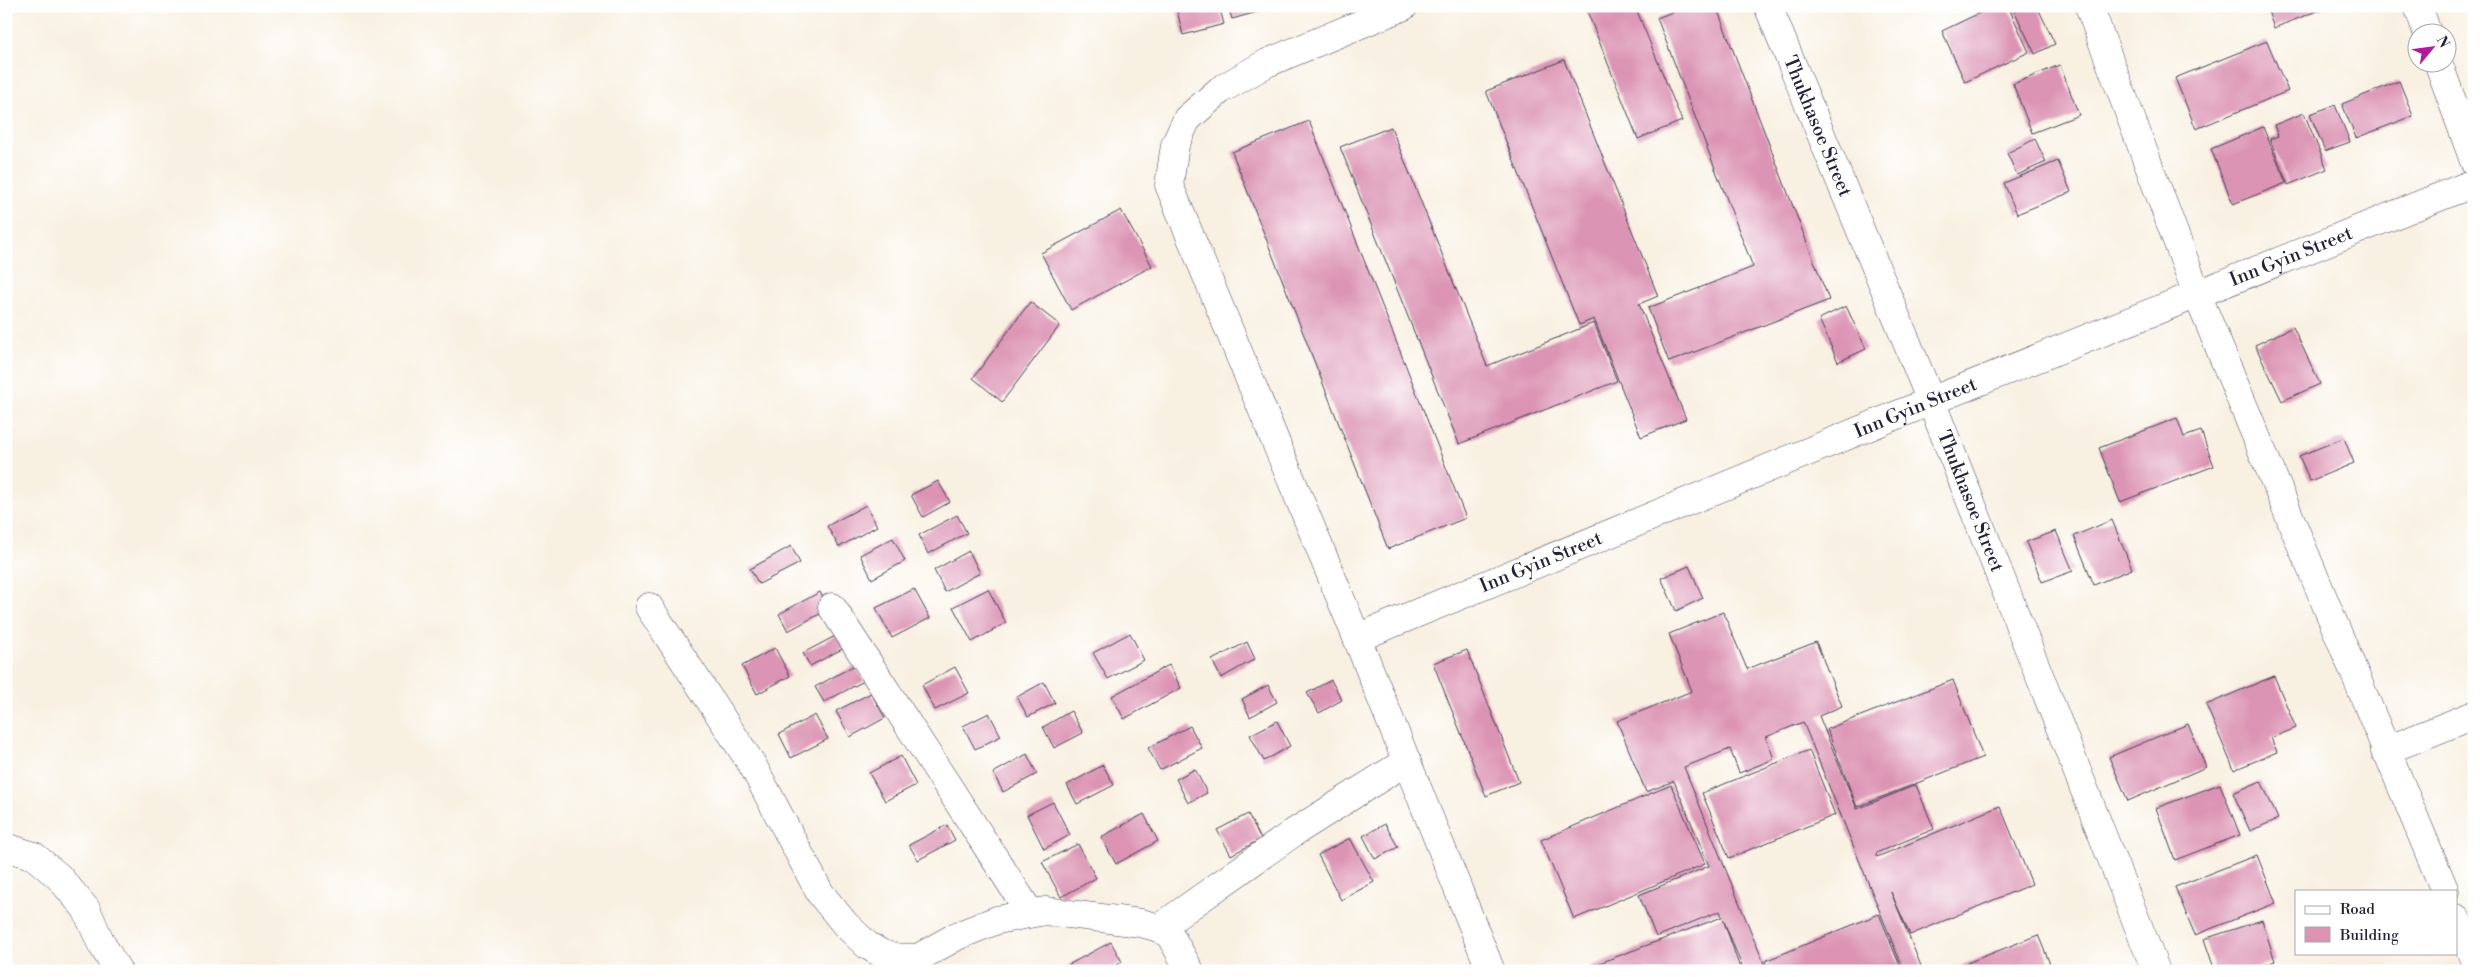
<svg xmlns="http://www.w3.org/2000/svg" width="2480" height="977" viewBox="0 0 2480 977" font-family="'Libre Bodoni',serif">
<rect width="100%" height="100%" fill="#fff"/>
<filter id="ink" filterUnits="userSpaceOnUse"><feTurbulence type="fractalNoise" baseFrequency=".02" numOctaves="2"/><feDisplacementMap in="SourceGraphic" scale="10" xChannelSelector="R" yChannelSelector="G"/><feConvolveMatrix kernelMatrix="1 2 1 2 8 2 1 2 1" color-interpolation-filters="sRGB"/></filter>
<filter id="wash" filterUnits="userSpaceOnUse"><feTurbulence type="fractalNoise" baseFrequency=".0096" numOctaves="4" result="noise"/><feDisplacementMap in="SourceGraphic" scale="20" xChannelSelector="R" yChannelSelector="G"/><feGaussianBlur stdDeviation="1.12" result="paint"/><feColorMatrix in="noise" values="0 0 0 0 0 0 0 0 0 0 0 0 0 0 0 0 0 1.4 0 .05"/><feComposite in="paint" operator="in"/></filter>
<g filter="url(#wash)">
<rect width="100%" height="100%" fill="#f8f0e1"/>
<g id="blocks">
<path fill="#dc94b4" d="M1176,6H1219L1224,24L1183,35Z
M1228,6H1275V7L1232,19Z
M1585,6H1635L1682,121L1638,139Z
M1688,6H1716L1829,300L1669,362L1648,308L1753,267L1657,18Z
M1994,6H2008L2029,52L1965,82L1942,31Z
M2012,6H2037L2055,44L2035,54Z
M2266,6H2329L2274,28Z
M2267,41L2288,91L2196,129L2175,78Z
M1564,60L1658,296L1639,304L1686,419L1641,437L1594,319L1579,325L1486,91Z
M2060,65L2079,115L2032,133L2013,84Z
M2399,81L2413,116L2356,138L2342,104Z
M2335,105L2350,142L2325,151L2310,114Z
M2304,113L2327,169L2288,185L2270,139L2278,136L2274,125Z
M1309,121L1466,518L1388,549L1232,152Z
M1391,127L1487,366L1594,323L1617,381L1459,444L1340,147Z
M2263,127L2286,183L2233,204L2211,149Z
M2035,139L2046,162L2017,175L2007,153Z
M2058,161L2071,192L2017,214L2004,183Z
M1121,210L1152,266L1071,310L1041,253Z
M1030,302L1060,325L1002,402L973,378Z
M1846,306L1866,349L1838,362L1819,319Z
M2293,327L2320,384L2282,401L2255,345Z
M2177,418L2184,437L2201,431L2214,466L2120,502L2099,448Z
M2344,438L2354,463L2310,481L2299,456Z
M938,481L950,502L923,517L911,495Z
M866,505L877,526L839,547L827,526Z
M957,515L967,533L928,554L919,535Z
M2112,520L2132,569L2094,585L2074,536Z
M2056,531L2073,571L2042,582L2026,542Z
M893,538L905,561L872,579L860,555Z
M791,546L800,563L759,584L750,569Z
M969,551L980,573L945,592L934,570Z
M1689,566L1703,598L1676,611L1661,578Z
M914,589L930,618L892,638L876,608Z
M988,589L1006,623L972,642L953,607Z
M820,592L829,609L788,631L779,614Z
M1723,612L1747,669L1816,642L1842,706L1819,716L1857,809L1916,785L1934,829L1876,853L1877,857L2000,806L2032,884L1910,935L1891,892L1923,971H1904L1803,722L1766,737L1774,759L1739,773L1730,749L1684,767L1767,971H1744L1723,919L1741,971H1591L1589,967L1722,917L1720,911L1656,937L1639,895L1709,866L1674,781L1646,792L1617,721L1692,691L1669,634Z
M841,633L848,646L810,666L803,653Z
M1130,633L1144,660L1108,679L1093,653Z
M1247,642L1255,659L1221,678L1212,660Z
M775,648L790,676L757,694L742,666Z
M1467,650L1519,782L1486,796L1433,663Z
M855,665L864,681L824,702L815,687Z
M1169,665L1181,688L1124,719L1112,696Z
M955,667L969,693L935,710L922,685Z
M2274,676L2296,728L2271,738L2277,752L2234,770L2206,705Z
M1331,680L1342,700L1319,713L1307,693Z
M1953,680L1983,757L1857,807L1827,729Z
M1044,682L1055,703L1028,717L1017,697Z
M1268,685L1277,702L1250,717L1242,699Z
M871,693L885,718L850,737L836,711Z
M1071,711L1083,733L1054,748L1043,727Z
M989,713L1001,736L975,749L963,726Z
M815,715L828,739L791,758L779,734Z
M1277,721L1290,746L1264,761L1250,735Z
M2188,724L2206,767L2128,801L2109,757Z
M1190,726L1202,748L1160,770L1148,748Z
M1809,750L1835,815L1729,858L1702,793Z
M1027,754L1037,774L1003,792L993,773Z
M901,756L916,785L885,801L869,773Z
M1103,765L1114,785L1077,804L1067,785Z
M1195,769L1207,793L1188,803L1176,779Z
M2261,781L2278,819L2250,831L2233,793Z
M2220,784L2240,835L2175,860L2156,808Z
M1671,785L1705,864L1574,919L1541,840Z
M1053,802L1070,835L1044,849L1027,815Z
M1144,814L1158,841L1116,864L1101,837Z
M1248,814L1261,839L1231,855L1217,830Z
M1385,824L1398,847L1375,859L1363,836Z
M947,825L955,840L918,860L909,845Z
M1350,838L1374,882L1341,900L1318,855Z
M1078,844L1096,878L1061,897L1042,862Z
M2257,855L2276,903L2195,935L2175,887Z
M1879,914L1902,971H1769L1765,961Z
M2262,920L2275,961L2246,971H2215L2204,939Z
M2038,935L2053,971H1964L1962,965Z
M1111,942L1122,962L1106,971H1071L1068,965Z"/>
</g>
</g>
<g filter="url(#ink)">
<use href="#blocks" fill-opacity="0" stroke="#424154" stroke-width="1"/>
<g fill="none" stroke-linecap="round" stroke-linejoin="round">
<g stroke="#424154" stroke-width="29">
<g id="street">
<path d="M1404,6L1267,63L1220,90L1187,119L1175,145L1169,185L1357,638L1491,971"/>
<path id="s1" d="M1768,6L1931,401L2156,971"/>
<path d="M2089,6L2197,294L2445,891"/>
<path d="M2418,6L2427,32"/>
<path d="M2438,62L2474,161"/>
<path d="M649,607L753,766L820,893L845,924L867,945L882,954L899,958H918L957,936L997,920L1045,911L1141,923L1159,928L1170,935L1190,971"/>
<path d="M832,607L1030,913"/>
<path id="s2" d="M1357,638L1931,401L2474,183"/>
<path d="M2385,751L2474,715"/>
<path d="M6,847L34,856L59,877L86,909L101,943L118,971"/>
<path d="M2456,918L2474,959"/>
<path d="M1159,928L1293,833L1407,761"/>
</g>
</g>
<use href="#street" stroke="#fff" stroke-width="28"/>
</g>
</g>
<g text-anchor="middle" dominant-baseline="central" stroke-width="5" stroke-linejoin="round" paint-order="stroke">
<g font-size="19" fill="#22223b" stroke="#fff">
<text stroke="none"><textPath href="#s1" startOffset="130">Thukhasoe Street</textPath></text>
<text stroke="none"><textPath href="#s2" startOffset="1009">Inn Gyin Street</textPath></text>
<text stroke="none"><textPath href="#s2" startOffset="604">Inn Gyin Street</textPath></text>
<text stroke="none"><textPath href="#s1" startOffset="535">Thukhasoe Street</textPath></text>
<text stroke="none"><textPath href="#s2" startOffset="199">Inn Gyin Street</textPath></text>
</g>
</g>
<rect width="2480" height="977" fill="none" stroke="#fff" stroke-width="25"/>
<rect x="2295" y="890" width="162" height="65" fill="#ffffff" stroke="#a7a7b1"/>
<rect x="2305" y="906" width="25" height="8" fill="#ffffff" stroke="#a7a7b1"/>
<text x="2340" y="914" font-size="15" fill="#22223b">Road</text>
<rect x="2305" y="927" width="25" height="15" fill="#dc94b4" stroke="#a7a7b1"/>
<text x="2340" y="940" font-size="15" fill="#22223b">Building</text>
<g transform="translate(2432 48) rotate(61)"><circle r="24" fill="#ffffff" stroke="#a7a7b1"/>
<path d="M0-4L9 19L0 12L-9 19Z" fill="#b5179e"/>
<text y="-8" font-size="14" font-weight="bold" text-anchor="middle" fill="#22223b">N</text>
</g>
</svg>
